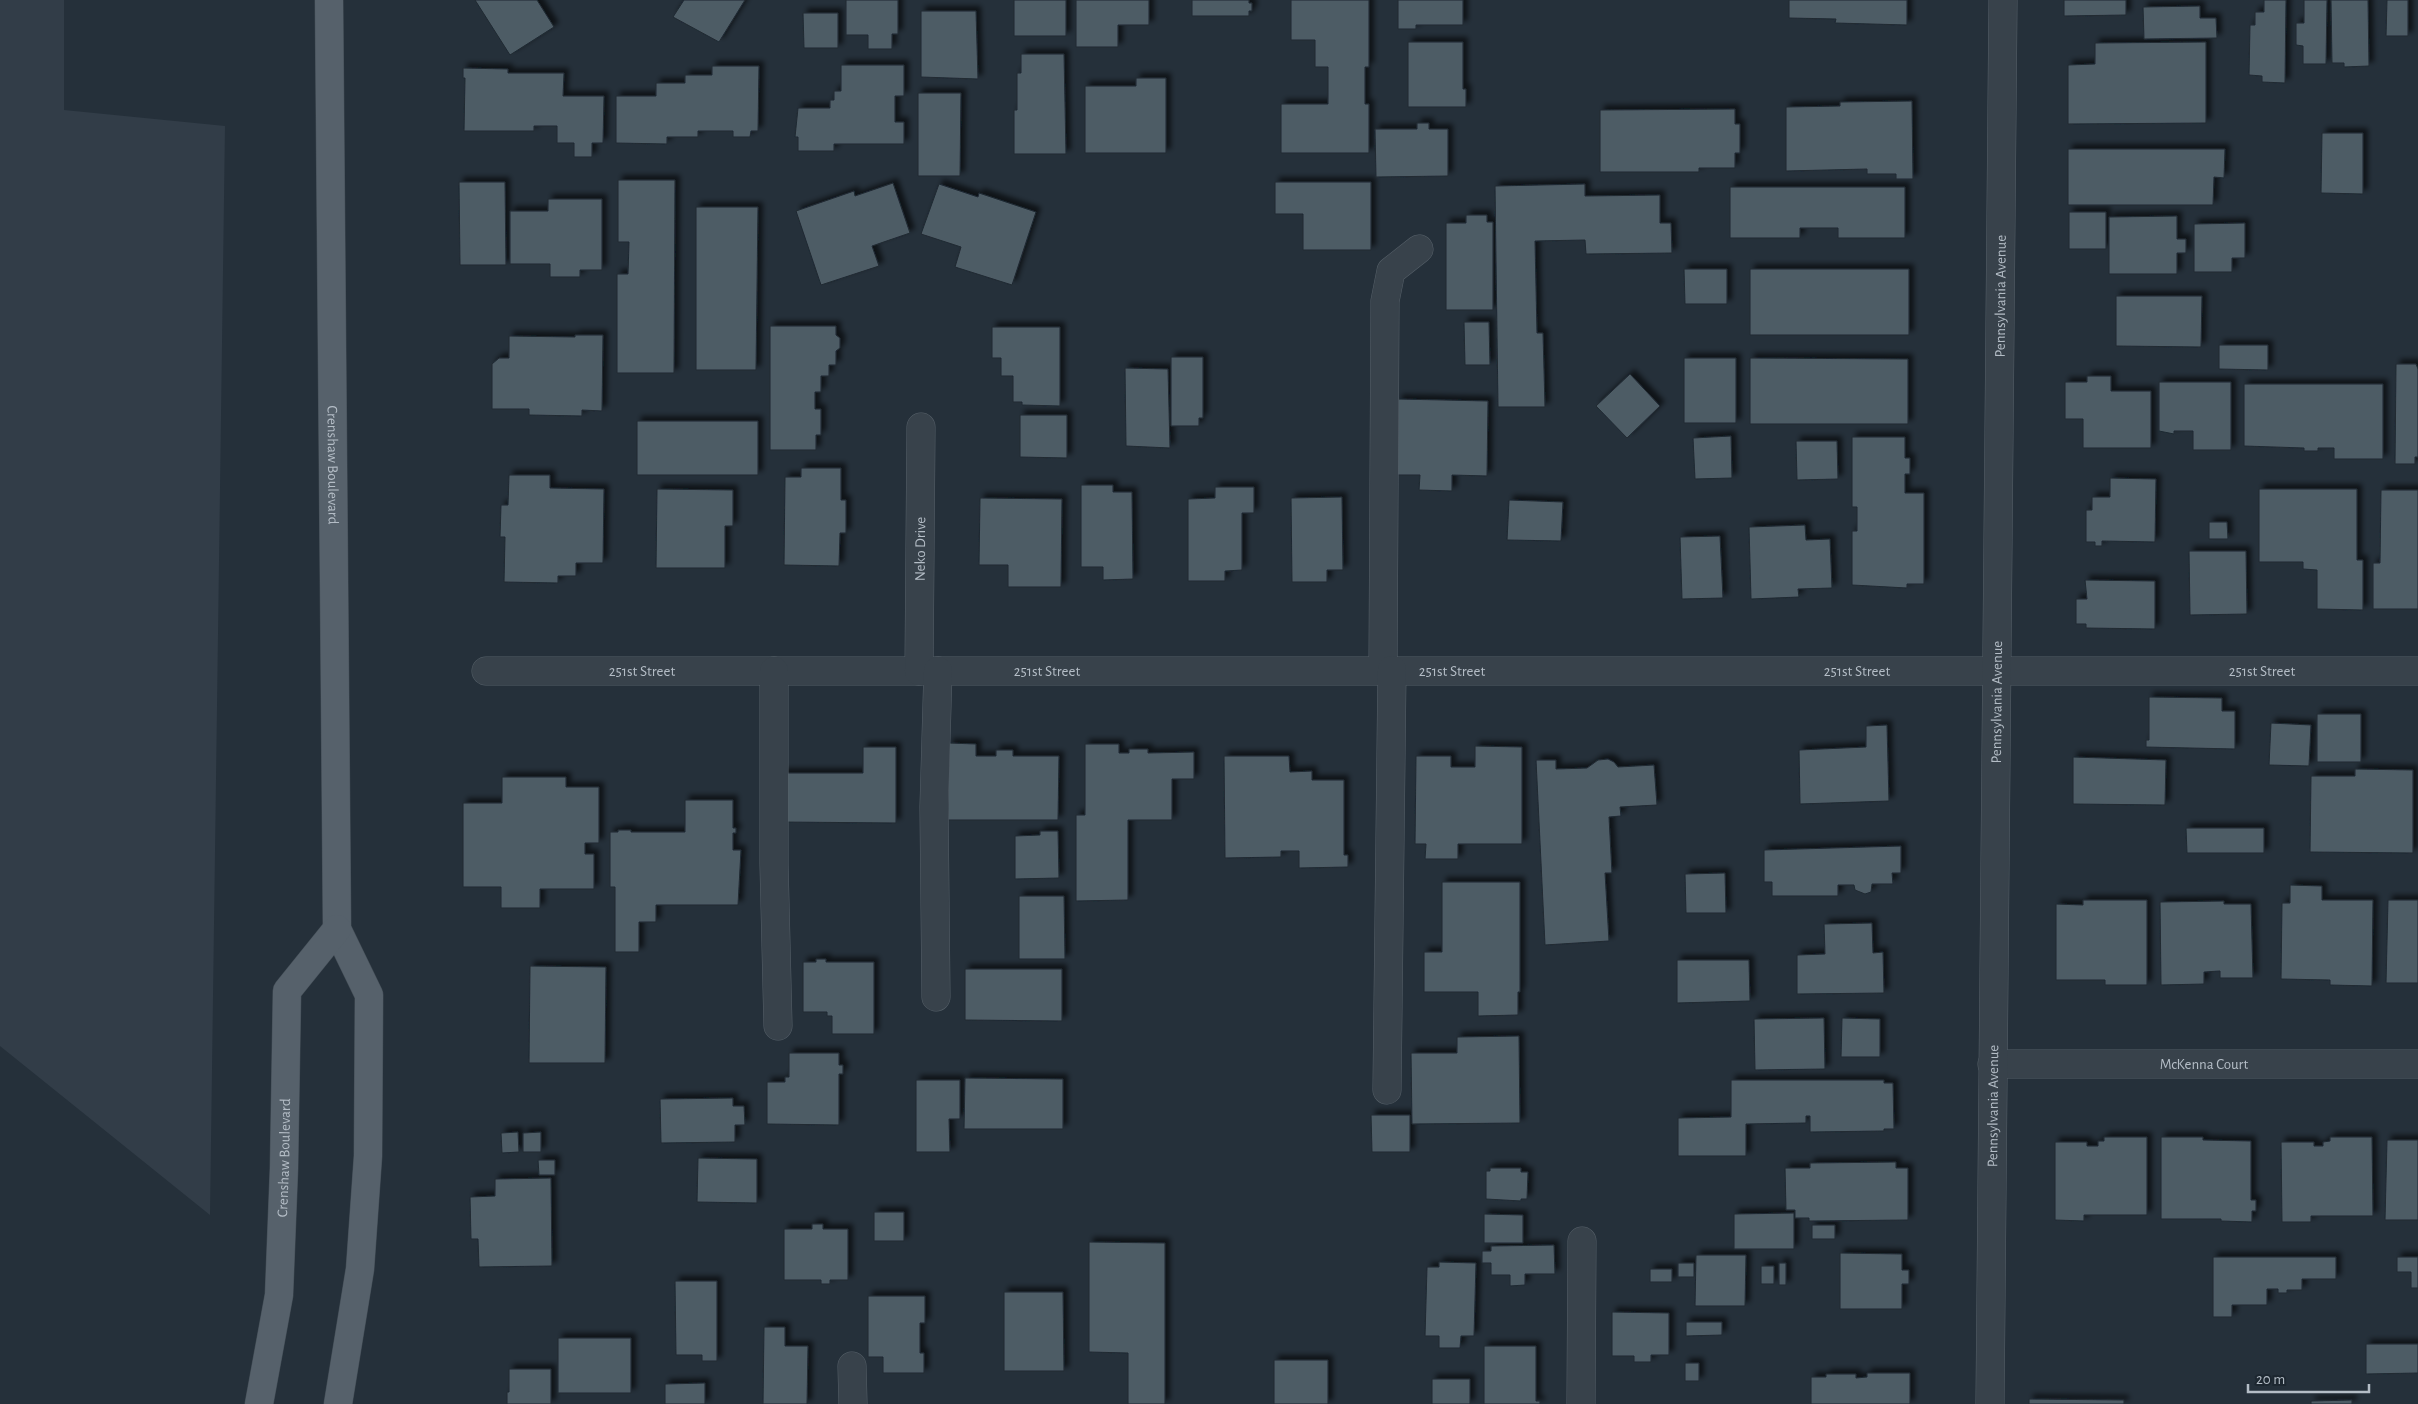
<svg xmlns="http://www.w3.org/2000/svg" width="2418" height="1404" viewBox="0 0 2418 1404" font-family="'Alegreya Sans',sans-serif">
<defs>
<filter id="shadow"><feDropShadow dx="4.5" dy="-4.5" stdDeviation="2.5" flood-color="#0009"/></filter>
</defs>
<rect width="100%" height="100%" fill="#25303a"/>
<path fill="#323d48" d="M0,0H64V110L225,126L210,1215L0,1046Z"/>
<path fill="#4e5b65" stroke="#1f2932" filter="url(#shadow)" d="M475,0H537L554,27L510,55Z
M684,0H745L719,42L673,17Z
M846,0H898V34H892V49H868V35H846Z
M1014,0H1066V36H1014Z
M1076,0H1149V25H1118V47H1076Z
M1192,0H1249V3H1252V11H1249V16H1192Z
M1291,0H1369V67H1365V104H1369V153H1281V104H1328V67H1315V40H1291Z
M1398,0H1463V25H1416V29H1398Z
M1789,0H1907V25L1835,23L1836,19L1789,18Z
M2064,0H2126V15L2064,16Z
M2264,0H2286L2285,83L2262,82V76L2249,75L2250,25H2255V12H2264Z
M2304,0H2327L2326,64H2303V46L2296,45V23H2304Z
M2331,0H2368L2369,66L2344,67V63H2332Z
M2387,0H2408V36H2386Z
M2200,6V18H2216L2217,38L2144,39L2143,7Z
M921,11H976L978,79L921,77Z
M803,13H838V48H804Z
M1408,42H1463V89H1466V107H1408Z
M2206,42V123L2068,124V65L2095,64V43Z
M1021,54H1064L1066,154H1014V110H1017V73H1021Z
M841,65H904V96H895V122H904V144H834V151H798V137H795L798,108H830V100H834V91H841Z
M712,66H759L758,131H751L750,137H733V131H698V137H667V144L616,143V96H656V83H685V75H712Z
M463,68L508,69V73H564L563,96H604L603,143H592V157H574V143H557V126H534V131H464L465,78H463Z
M1136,78H1166V153H1085V86H1136Z
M918,93H961L960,176H918Z
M1912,101L1913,179H1896V174H1867V169L1786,171V107L1840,106V102Z
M1735,109V124H1740V153H1735V168H1699V172H1600V110Z
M1417,123H1429V129H1448V176L1376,177L1375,129H1417Z
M2322,133H2363V194L2321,193Z
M2068,149H2225L2224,178L2214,177L2213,205H2068Z
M618,180H675L674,373H617V274H628L629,242H618Z
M459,182H505L506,265H460Z
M1275,182H1371V250H1303V214H1275Z
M893,183L910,233L872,246L879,266L821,285L796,211L854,191L855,196Z
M939,184L978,197L979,193L1036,212L1012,285L955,267L961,247L921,234Z
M1585,184V196L1660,195V223H1671L1672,253L1586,254L1585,240L1535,241L1537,333H1543L1545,407H1498L1495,186Z
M1730,187H1905V238H1838V228H1800V238H1730Z
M548,199H602V270H580V277H550V264H510V211H548Z
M696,207H758L756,370H696Z
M2069,212H2106V249H2069Z
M1466,215H1487V222H1493V310H1446V223H1466Z
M2177,216V239H2186V253H2177V274H2109V217Z
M2245,223V258H2232V272H2194V224Z
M1684,269H1727V304H1685Z
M1750,269H1909V335H1750Z
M2116,296H2202L2201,347L2116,346Z
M1464,322H1489L1490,365H1465Z
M770,326H836V335L840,338V348L836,351V365H829V376H821V392H815V409H821V435H816V450H770Z
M992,327H1060V406L1022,405V402H1013V376H1001V358H992Z
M575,335H603L602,411L582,410V416L529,415V409H492V364L499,358H509V336L575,337Z
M2219,345H2268V370L2219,369Z
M1171,357H1203V418H1199V426H1171Z
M1684,358H1736V423H1684Z
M1750,358L1908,359V424H1750Z
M2396,364H2416L2418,369V457H2415V464H2395Z
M1125,368L1168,369L1170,448L1126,446Z
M1630,374L1660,406L1627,438L1596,406Z
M2087,376H2111V391H2151V448H2083V419H2065V382H2087Z
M2159,382H2231V450H2193V431H2174V434L2159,431Z
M2244,384H2383V459H2334V448H2318V451H2304V448L2244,446Z
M1398,399L1488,401L1487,476L1452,475V491L1419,490L1420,475H1397Z
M1020,415H1067V458L1020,457Z
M637,421H758V475H637Z
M1731,436L1732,478L1695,479L1693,438Z
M1852,437H1905V458H1910V474H1905V493H1924V584H1907V588L1852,585V531H1857V507H1852Z
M1796,441H1837L1838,479L1797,480Z
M801,468H841V500H846V533H840L839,566L784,565L785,477H801Z
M509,475H550V488L604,489L603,563H576V576H558V583L504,582L505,537H500L501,505H508Z
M2110,478L2156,479L2155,542L2102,541V546H2095V542H2086V510H2092V497H2110Z
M1081,485H1113V492H1132L1133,579L1103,580V567H1081Z
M1215,487H1254V513H1242V570L1225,571V581H1188V499L1215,498Z
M657,489L733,490V526H725V568H656Z
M2259,489H2357V560H2363V610L2317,609V570L2303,569V562H2259Z
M2381,490H2418V609H2373V563H2380Z
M1342,497L1343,570H1327V582H1292L1291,498Z
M980,498L1062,499L1061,587H1008V565H979Z
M1509,500L1563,502L1561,541L1507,540Z
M2209,522H2227L2228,539H2209Z
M1805,525L1806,540L1830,539L1832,588L1798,589L1799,597L1751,599L1749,527Z
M1720,536L1723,598L1682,599L1680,537Z
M2189,551H2246L2247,614L2190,615Z
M2085,580L2155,581V629L2086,628V624H2076V599H2087Z
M2149,697L2222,698V711H2235V749L2146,747V740H2149Z
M2317,714H2361V762H2317Z
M2271,723L2311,725L2309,766L2269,765Z
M1887,725L1889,801L1800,804L1799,750L1866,747V726Z
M949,743L976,744V756H996V750H1013V756H1059L1058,820H948Z
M1085,744H1119V753H1129V749H1148V753L1194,752V779H1172V820H1128V900L1076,901V815H1085Z
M1475,746L1522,747V844H1458V859H1425L1426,844H1415L1416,756H1451V767H1475Z
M863,747H896V823L781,822V773H863Z
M1224,756H1289L1290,772L1312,771V780H1344V855H1348V867L1299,868V851H1281V857L1225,858Z
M2073,757L2166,760L2165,805L2073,804Z
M1608,759L1614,762L1618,767L1654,765L1657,805L1620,807L1621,816L1609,817L1612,873H1605L1609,941L1545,945L1536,760H1556V769L1587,768L1598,760Z
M2355,769L2413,770V853L2310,852L2311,776H2355Z
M502,777H566V787H599V843H585V854H594V889H540V908H501V887H463V803H502Z
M685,800H733V828H736V833H733V850H741L738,905H656V922H639V952H615V887H610V832H618V830H631V832H685Z
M2186,828H2264V853H2187Z
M1040,831H1058L1059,878L1015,879V836L1040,835Z
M1901,846V873H1892L1893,884H1872L1871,892L1865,894L1855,890L1854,885H1838V896H1772V882H1764V850Z
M1725,873L1726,913H1686L1685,874Z
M1442,882H1520V992H1518V1015L1478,1016V992H1424V952H1442Z
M2290,885L2322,886V900H2373L2372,986L2330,985V980L2281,979L2282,903H2290Z
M1019,896H1064L1065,959H1019Z
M2083,900H2147V985H2105V980H2056V904L2083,905Z
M2388,900H2418V983H2386Z
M2224,901V904H2251L2253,978H2220V971L2204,972V984L2161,985L2160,902Z
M1872,923L1873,953L1883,952L1884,993L1797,994V955L1825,954L1824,924Z
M816,959H826V962H874V1034H832V1016H827V1012H803V962H816Z
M1677,960H1749L1750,1001L1677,1003Z
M530,966L606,967L605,1063H529Z
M965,969H1062V1021L965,1020Z
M1824,1018L1825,1069L1755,1070L1754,1019Z
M1842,1018L1880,1019V1057H1841Z
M1519,1036L1520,1123L1412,1124L1411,1053H1457V1037Z
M789,1053H839V1065H843V1074H839V1125L767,1124V1082H785V1077H789Z
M965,1078L1063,1079V1129H964Z
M916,1080H960V1119H949L950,1152H916Z
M1731,1080H1884V1083H1893L1894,1129H1884V1131L1810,1132V1116H1806V1123L1746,1124V1156H1678V1118L1731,1117Z
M733,1098V1106H744L745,1125H735V1142L661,1143L660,1099Z
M1371,1115H1410V1152H1372Z
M518,1132L519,1152L502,1153L501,1133Z
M541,1132V1152H523V1133Z
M2104,1137H2147V1215H2084V1221L2055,1220V1142H2087V1146H2098V1141H2104Z
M2161,1137H2203V1140L2251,1141V1200H2256V1211H2252V1222L2221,1221V1219H2161Z
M2330,1137H2372L2373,1216H2311V1222H2282L2281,1142H2314V1146H2323V1142L2330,1141Z
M2387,1140H2418V1220H2385Z
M698,1158L757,1159V1203L697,1202Z
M538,1160H555V1175H539Z
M1896,1162V1168H1908V1220L1809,1221V1218H1795V1210H1786L1785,1168H1810V1163Z
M1490,1168H1521V1172H1528L1527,1199H1521V1201L1486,1199V1171H1490Z
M551,1178L552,1266L479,1267L478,1239H471L470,1197L495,1196V1179Z
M874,1212H904V1241H874Z
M1794,1213V1249H1734V1214Z
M1484,1214L1523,1215V1243H1484Z
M812,1224H823V1229H848V1280H830V1284H821V1280H784V1229H812Z
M1812,1225H1835V1239H1812Z
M1089,1242L1165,1243V1404H1128V1353L1089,1352Z
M1554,1245L1555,1274H1525V1285L1510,1286V1275H1491V1263H1482V1251H1491V1246Z
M1840,1253L1902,1254V1270H1909V1284H1902V1309H1840Z
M1696,1255H1746L1745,1306H1695Z
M2213,1257H2336V1279H2302V1290H2287V1293H2278V1289H2267V1305H2232V1317H2213Z
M2397,1257H2418V1288H2411V1272H2397Z
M1439,1262L1476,1263L1474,1336H1461L1460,1348H1439V1336H1425L1427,1267H1439Z
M1678,1263H1694V1277H1678Z
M1779,1263H1786V1285H1779Z
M1761,1266H1774V1284H1761Z
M1650,1269H1672V1282H1650Z
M675,1281H717V1361H702V1355H676Z
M1004,1292H1063L1064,1371H1004Z
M868,1296H925V1323H920V1353H924V1373H883V1357H868Z
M1612,1312L1669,1313V1355H1651V1362H1634V1356H1612Z
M1686,1322H1722V1335L1686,1336Z
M764,1327H785V1346H808L807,1404H763Z
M558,1338H631V1393H558Z
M2366,1344H2418V1373L2366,1374Z
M1484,1346H1536V1401H1540V1404H1484Z
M1274,1360H1328V1404H1274Z
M1685,1363H1699V1381H1685Z
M509,1369H551V1404H507V1392H509Z
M1867,1373H1910V1404H1811V1377H1826V1374H1856V1378L1867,1377Z
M1432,1379H1470V1404H1432Z
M705,1383V1404H665V1384Z
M2029,1399L2124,1400V1404H2029Z
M2352,1400V1404H2311V1401Z"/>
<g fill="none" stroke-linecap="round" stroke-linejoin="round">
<g stroke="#566069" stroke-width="29">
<g id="minor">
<path d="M1383,669L1385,301L1391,271L1419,249"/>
<path id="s1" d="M486,671H2418"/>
<path d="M774,671V864L778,1026"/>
<path id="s2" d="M919,671L921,427"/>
<path d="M936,997L934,807L938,671"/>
<path id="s3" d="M1992,1064H2418"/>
<path d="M1387,1090L1392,670"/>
<path d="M852,1366L853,1404"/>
<path d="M1581,1404L1582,1241"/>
<path id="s4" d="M1990,1404L2003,0"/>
</g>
</g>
<g stroke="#414b54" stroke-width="29">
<g id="major">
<path id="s5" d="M329,0L337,929L369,995L368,1156L360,1269L338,1404"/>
<path id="s6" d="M259,1404L279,1295L284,1168L287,991L337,929"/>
</g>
</g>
<use href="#minor" stroke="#38424b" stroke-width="28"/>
<use href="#major" stroke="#56616b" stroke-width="28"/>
</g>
<g text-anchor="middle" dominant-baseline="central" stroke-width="4" stroke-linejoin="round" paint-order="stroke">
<g font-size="15" fill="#b4bdc6" stroke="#1d2730">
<text stroke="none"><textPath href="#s4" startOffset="1108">Pennsylvania Avenue</textPath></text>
<text stroke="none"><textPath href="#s5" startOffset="465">Crenshaw Boulevard</textPath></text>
<text stroke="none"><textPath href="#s2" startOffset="122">Neko Drive</textPath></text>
<text stroke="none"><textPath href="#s1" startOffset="561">251st Street</textPath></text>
<text stroke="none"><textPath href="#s1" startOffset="966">251st Street</textPath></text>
<text stroke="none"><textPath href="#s1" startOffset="1371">251st Street</textPath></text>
<text stroke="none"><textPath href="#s1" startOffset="1776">251st Street</textPath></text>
<text stroke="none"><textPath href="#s1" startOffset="156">251st Street</textPath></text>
<text stroke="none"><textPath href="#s4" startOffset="702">Pennsylvania Avenue</textPath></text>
<text stroke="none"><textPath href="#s3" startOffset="212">McKenna Court</textPath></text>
<text stroke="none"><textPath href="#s4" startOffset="298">Pennsylvania Avenue</textPath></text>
<text stroke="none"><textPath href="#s6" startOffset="248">Crenshaw Boulevard</textPath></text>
</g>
</g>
<path d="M2248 1384v8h121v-8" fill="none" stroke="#b4bdc6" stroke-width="2.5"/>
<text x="2256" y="1384" font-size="15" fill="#b4bdc6" stroke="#1d2730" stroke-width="4" paint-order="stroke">20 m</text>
</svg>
